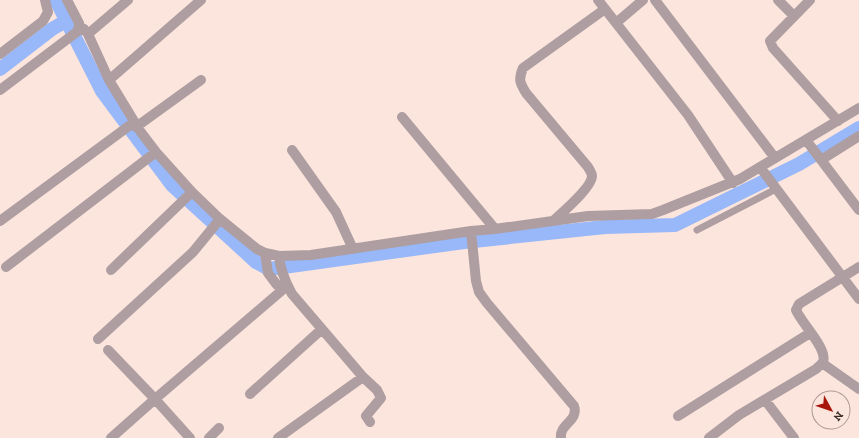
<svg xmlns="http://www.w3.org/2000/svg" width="859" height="438" viewBox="0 0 859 438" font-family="'Zilla Slab',serif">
<rect width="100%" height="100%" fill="#fce5dc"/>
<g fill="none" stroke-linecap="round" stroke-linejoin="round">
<path stroke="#98b8f9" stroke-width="14" d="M56,0L102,91L172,185L256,262L269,269L464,242L605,227L675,225L799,164L859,128
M0,69L52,29L66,21"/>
<path stroke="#ae9da1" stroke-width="7" d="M697,230L776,189"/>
<path stroke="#ae9da1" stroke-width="10" d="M598,0L688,115L733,183
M655,0L775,158
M778,0L794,16
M810,0L770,41L773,48L838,121
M616,23L643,0
M80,27L84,29L88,34L109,80L140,131L156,152L192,192L220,219L257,249L265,253L279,256L311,255L471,231L495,229L588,216L652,214L663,210L740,179L859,108
M88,34L128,0
M0,54L43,21L48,12L45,0
M109,80L201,0
M0,90L78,31L79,23L67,0
M402,117L495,229
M136,127L201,80
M806,140L859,210
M292,150L336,212L353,249
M821,160L859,136
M760,167L859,299
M0,221L133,123
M553,221C562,213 592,187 592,176C592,173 589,169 588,167L526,93C520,83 518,80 523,68L605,9
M471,231L476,281L479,292L487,303L574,406C579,421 559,424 561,438
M265,253L268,273L277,285L287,286
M6,267L156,152
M111,270L192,192
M98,339L193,252L220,219
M108,350L155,399L287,286
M822,363L859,389
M363,377L377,390L381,398L366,416L370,422
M250,394L322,329
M765,400L794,438
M678,416L810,333
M111,438L155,399L190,438
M209,438L219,428
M278,438L363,377L292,294C286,283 280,269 279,256
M709,438L739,415L816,369C818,367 821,365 823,362C828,349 802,324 796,310L799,304L859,267"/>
</g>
<g transform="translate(831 410) rotate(130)"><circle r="19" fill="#fce5dc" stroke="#ae9b93"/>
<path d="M0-3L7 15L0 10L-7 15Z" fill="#a8150a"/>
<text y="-6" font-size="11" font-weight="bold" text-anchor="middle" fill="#3a2c26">N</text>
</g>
</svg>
